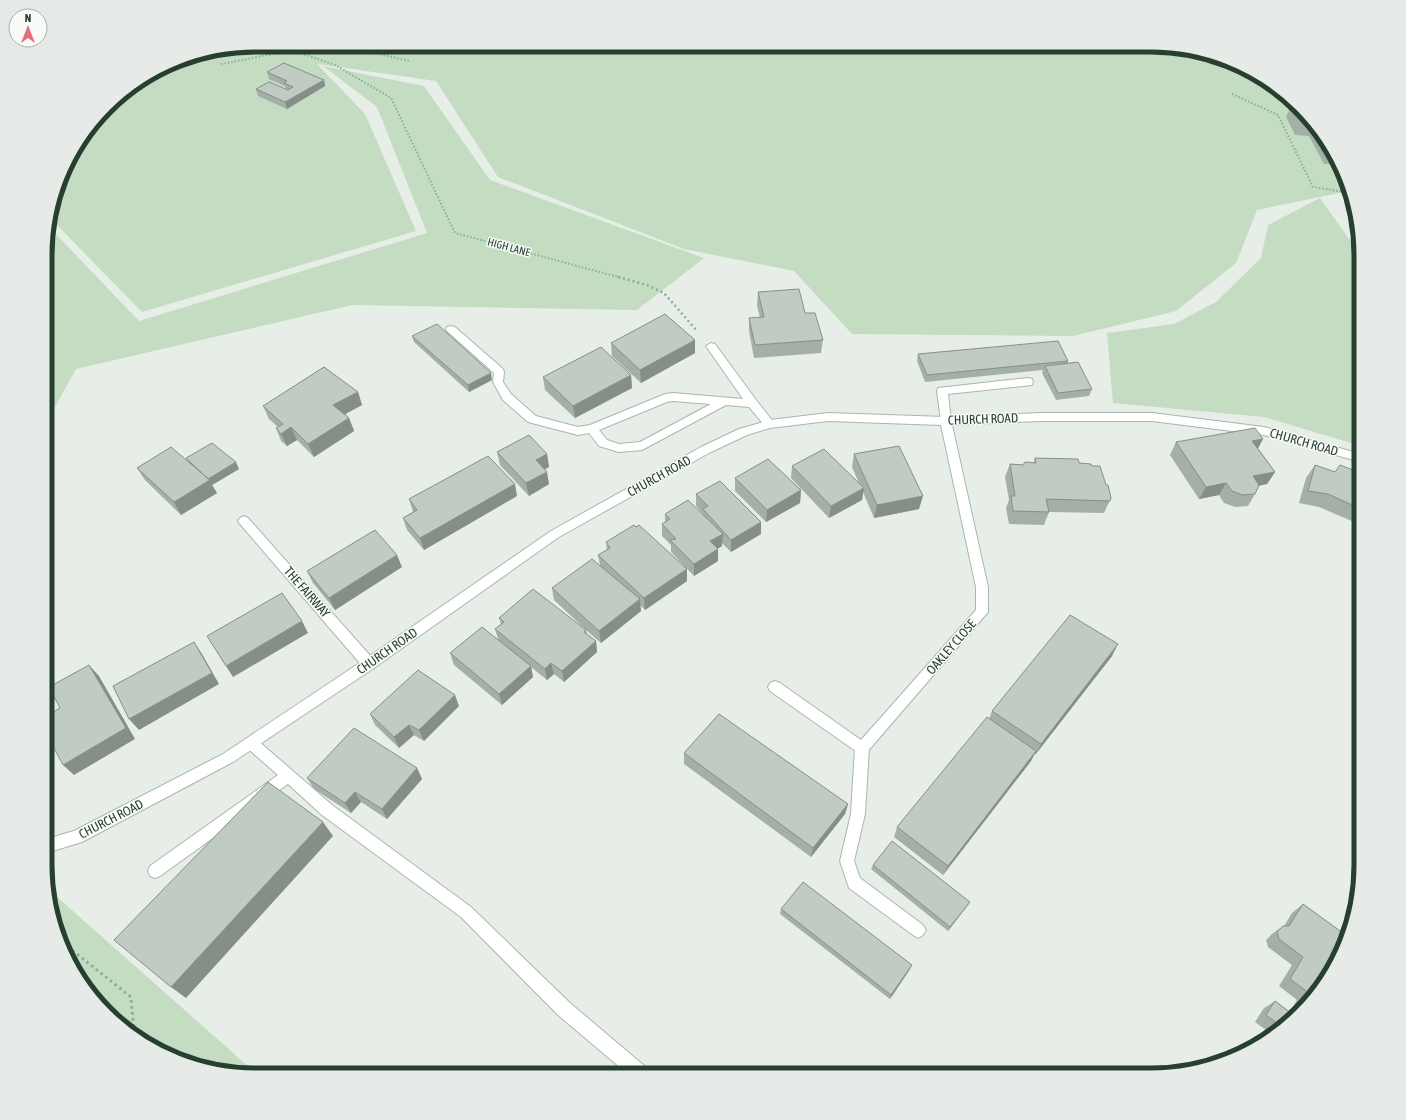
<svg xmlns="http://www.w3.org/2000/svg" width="1406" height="1120" viewBox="0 0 1406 1120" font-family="'Asap Condensed',sans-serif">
<rect width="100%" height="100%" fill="#e7eee8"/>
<path fill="#c4dcc2" d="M255,45H1164L1231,61L1290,97L1339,162L1349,191L1257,210L1236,263L1176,311L1073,336L852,334L794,271L684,249L498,177L436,81L317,64L365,114L416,231L142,312L54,222L48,225L73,150L117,97L187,56Z
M323,66L424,86L490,180L704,258L637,310L352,305L76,369L46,423L47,232L52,230L139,321L427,233L377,107Z
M1320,198L1361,256V446L1264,417L1113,403L1107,333L1174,324L1216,302L1261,258L1268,225Z
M48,889L258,1075H242L175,1059L116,1023L67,958Z"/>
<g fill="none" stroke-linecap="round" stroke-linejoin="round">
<g stroke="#aab6ad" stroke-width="2">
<path id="service" d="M451,326L455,327L503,369L504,372L503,382L511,394L536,416L578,427L590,425L665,394L673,393L743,399L706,346L711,343L715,344L756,400L775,424L774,427H766L749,407L726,405L642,450L619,452L599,446L589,433L578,435L528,422L503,400L493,382L494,373L447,331L446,329L447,327ZM673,401L711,404L640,442L619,444L607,440L599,430L667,402Z
M1028,378L1032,379L1033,382L1032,385L948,394L951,421L950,424H942L941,421L937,391L938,388Z
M244,516L248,518L374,660L375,664L374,668L369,670L364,668L240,524L238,521L240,518Z
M251,737L256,739L332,805L471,907L570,1003L648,1069L650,1075H629L558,1015L461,917L322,815L288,784L160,876L155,878L150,876L148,871L150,866L278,775L246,747L244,743L246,739Z
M862,742L867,744L869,748L865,814L854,861L860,878L923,925L926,930L923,935L918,938L913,935L849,888L840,861L851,814L855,748L857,744Z"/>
</g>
<g stroke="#aab6ad" stroke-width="2">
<path id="minor" d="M828,413L946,417L1041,413H1152L1264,427L1361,454V462L1264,435L1152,421H1041L952,425L988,587V612L867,752L862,754L857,752L770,691L768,687L770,683L775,681L780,683L861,740L976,610V587L941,425L828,421L770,428L747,435L709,453L559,537L374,668L233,762L82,842L46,853V839L74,831L223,754L364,660L551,531L701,447L739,429L770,420Z"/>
</g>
<path stroke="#8aae96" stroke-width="2" stroke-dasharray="1.5 2" stroke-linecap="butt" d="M278,45L335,65L391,98L455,233L622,278
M221,64C256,58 292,48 328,48C356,48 383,55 410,61
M1232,94L1278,115L1313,187L1350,193"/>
<path stroke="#8aae96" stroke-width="2.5" stroke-dasharray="2 3" stroke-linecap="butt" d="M618,277L647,285L664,293L697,331"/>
<path stroke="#8aae96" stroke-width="3" stroke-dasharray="2.5 3.5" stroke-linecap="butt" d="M63,943L131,997L134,1034"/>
<use href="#service" fill="#fff" fill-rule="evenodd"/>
<use href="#minor" fill="#fff" fill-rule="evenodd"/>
</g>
<path fill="#a4afa8" d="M267,72L324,80L325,86L287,109L258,96L256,89H286L285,86L269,79Z
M1293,102L1339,162L1347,185H1344L1332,164H1324L1309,136L1295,135L1286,117Z
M758,292L805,313L823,340L821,353L754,358L749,331V318H760L757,305Z
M412,336L492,380L469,392L414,342Z
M611,343L695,353L641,383L612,356Z
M918,354L1068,361V364L1092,389L1089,396L1056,400L1042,373L1043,370L925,382L917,361Z
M631,375L632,388L575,418L545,390L543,377Z
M358,392L362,405L345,414L349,418L354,431L314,457L297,440L287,446L281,441L276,428L278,427L269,419L263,406Z
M1263,439L1258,448L1275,472L1267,484L1259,486L1255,494L1248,506L1235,507L1224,503L1219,495L1199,499L1170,455L1176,442Z
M497,452L547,454L549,467L545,469L549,484L529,496L500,465Z
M854,454L919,509L874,518L863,492L862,500L829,518L791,478L792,466L859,483L852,467Z
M186,458L239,469L212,485L217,493L181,515L145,480L137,468L188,461Z
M1035,458L1079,463L1106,485L1111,498L1104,513L1049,512L1044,525L1009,524L1006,508L1009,500L1005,477L1010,464L1023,465L1034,462Z
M1315,465L1335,472L1361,473V525L1319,507L1299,503L1306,478Z
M735,478L801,490L800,503L766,522L735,491Z
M696,494L761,522V534L731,552L722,543V546L717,549L718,561L694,576L671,552V545L662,536V524L665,522V514H703L696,506Z
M517,496L424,550L407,530L403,518L413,512L409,499Z
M636,527L687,569V581L645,610L640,605L641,611L601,643L586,630L587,634L596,641L597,652L564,682L554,674L547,680L531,667L533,677L502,705L454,665L450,653L498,639L495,629L501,624L499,618L585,629L554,600L552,588L600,565L598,555L607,550L606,542Z
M402,567L335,610L313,583L307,571Z
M1112,656L1035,755L1034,754L1031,761L943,875L894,837L897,827L989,719L992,711Z
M459,706L424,741L414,735L399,748L375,725L370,714Z
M684,753L848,804L845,814L811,857L684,764Z
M417,768L422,779L387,819L361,802L351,813L314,789L307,778Z
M873,865L970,902L967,906L948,931L871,869Z
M1303,904L1347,936L1309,1004L1273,1035L1255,1022L1264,1008L1275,1001L1290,1012L1297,1000L1279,986L1292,965L1268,947L1266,940L1272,934L1283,926H1284L1292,913Z
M781,909L910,969L890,999L780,914Z"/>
<path fill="#868e88" d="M324,80L325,86L287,109L285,102Z
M695,340V353L641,383L640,370Z
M491,373L492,380L469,392L468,385Z
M631,375L632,388L575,418L573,406Z
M358,392L362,405L338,418L333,405Z
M349,418L354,431L314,457L308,444Z
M291,427L297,440L287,446L281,434Z
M1263,439L1256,452L1252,441Z
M547,454L549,467L538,473L536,460Z
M236,462L239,469L212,485L217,493L181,515L174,502L208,479Z
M547,472L549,484L529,496L526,483Z
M1275,472L1267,484L1245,488L1253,476Z
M1226,483L1219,495L1199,499L1206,487Z
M515,484L517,496L424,550L420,538Z
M864,488L862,500L829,518L831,506Z
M801,490L800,503L766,522L767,510Z
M923,496L919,509L874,518L877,505Z
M761,522V534L731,552V540Z
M723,534L722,546L710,554V541Z
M718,549V561L694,576V564Z
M397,555L402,567L335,610L329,598Z
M687,569V581L645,610L644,598Z
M640,599L641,611L601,643L599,631Z
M302,621L308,633L233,677L226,666Z
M596,641L597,652L564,682L562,671Z
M194,642L202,654L219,684L139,730L129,719Z
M1118,644L1112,656L1035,755L1041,744Z
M551,663L554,674L547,680L545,669Z
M89,665L99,676L135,739L74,775L63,765Z
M531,666L533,677L502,705L499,694Z
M455,695L459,706L424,741L419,730Z
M409,725L414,735L399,748L394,737Z
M1036,751L1031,761L943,875L948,866Z
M417,768L422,779L387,819L382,809Z
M355,792L361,802L351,813L345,803Z
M848,804L845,814L811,857L813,848Z
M323,822L333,836L186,998L171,987Z
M970,902L967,906L948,931L950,927Z
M912,965L910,969L890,999L891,995Z"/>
<path fill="#bfcbc3" stroke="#868e88" d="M284,63L324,80L285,102L256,89L269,82L288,90L293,87L284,83L287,81L267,72Z
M799,289L805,313H815L823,340L755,345L749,318L764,317L758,292Z
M665,314L695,340L640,370L611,343Z
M437,324L491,373L468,385L412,336Z
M1058,341L1068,361L927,375L918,354Z
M601,347L631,375L573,406L543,377Z
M1078,362L1092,389L1058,393L1045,366Z
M324,367L358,392L333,405L349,418L308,444L291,427L281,434L276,428L283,424L263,406Z
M1255,428L1263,439L1252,441L1275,472L1253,476L1259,485L1255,494L1243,495L1232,491L1226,483L1206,487L1176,442Z
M529,435L547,454L536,460L547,472L526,483L497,452Z
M212,443L236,462L208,479L186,458Z
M899,446L923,496L877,505L854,454Z
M171,447L210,480L174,502L137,468Z
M824,449L864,488L831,506L792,466Z
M488,456L515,484L420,538L403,518L417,510L409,499Z
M1035,458L1078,459L1079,463L1091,464L1092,466H1100L1106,485H1108L1111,498L1110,501L1046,499L1049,512L1013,511L1011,496H1015L1010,464L1023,465L1025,462L1036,463Z
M768,459L801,490L767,510L735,478Z
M1315,465L1335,472L1340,465L1361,473V509L1328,494L1308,491Z
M720,481L761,522L731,540L703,509L708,506L696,494Z
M688,500L723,534L710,541L718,549L694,564L670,540L676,539L662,524L670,519L665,514Z
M634,525L636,527L639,525L687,569L644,598L598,555L610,548L606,542Z
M375,530L397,555L329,598L307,571Z
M592,559L640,599L599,631L552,588Z
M533,589L586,630L584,632L596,641L562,671L551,663L545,669L495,629L504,622L499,618Z
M282,593L302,621L226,666L207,636Z
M1070,615L1118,644L1041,744L992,711Z
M482,627L531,666L499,694L450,653Z
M194,642L212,673L129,719L113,686Z
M89,665L126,728L63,765L46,733V716L60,708L49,687Z
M418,670L455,695L419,730L409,725L394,737L370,714Z
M719,714L848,804L813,848L684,753Z
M987,717L1036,751L948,866L897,827Z
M354,728L417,768L382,809L355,792L345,803L307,778Z
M268,782L323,822L171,987L114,940Z
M892,841L970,902L950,927L873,865Z
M803,882L912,965L891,995L781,909Z
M1303,904L1347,936L1345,945L1309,1004L1296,1015L1309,993L1290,979L1303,957L1279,939L1277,932L1283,926H1289Z
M1275,1001L1295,1016L1282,1027L1266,1015Z"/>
<g text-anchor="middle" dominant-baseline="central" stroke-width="3" stroke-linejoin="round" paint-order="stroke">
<g font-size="11" fill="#273f30" stroke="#f7faf7">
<text transform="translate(509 247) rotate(15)">HIGH LANE</text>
</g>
<g font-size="13" fill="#273f30" stroke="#f7faf7">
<text transform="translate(983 419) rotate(-2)">CHURCH ROAD</text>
<text transform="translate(1304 442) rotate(16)">CHURCH ROAD</text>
<text transform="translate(659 476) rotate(-29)">CHURCH ROAD</text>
<text transform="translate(307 592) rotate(49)">THE FAIRWAY</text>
<text transform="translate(951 647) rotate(-49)">OAKLEY CLOSE</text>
<text transform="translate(387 651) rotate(-35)">CHURCH ROAD</text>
<text transform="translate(111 819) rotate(-27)">CHURCH ROAD</text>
</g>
</g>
<path d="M0 0H1406V1120H0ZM255 52H1151A203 203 0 0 1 1354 255V865A203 203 0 0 1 1151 1068H255A203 203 0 0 1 52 865V255A203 203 0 0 1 255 52Z" fill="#e6ebe7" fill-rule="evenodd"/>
<path fill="none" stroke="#273f30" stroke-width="5" d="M255 52H1151A203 203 0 0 1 1354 255V865A203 203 0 0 1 1151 1068H255A203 203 0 0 1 52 865V255A203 203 0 0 1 255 52Z"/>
<g transform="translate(28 28)"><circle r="19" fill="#f7faf7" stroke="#a4afa7"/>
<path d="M0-3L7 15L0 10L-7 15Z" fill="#e56d7a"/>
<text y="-6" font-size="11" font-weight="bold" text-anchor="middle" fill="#273f30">N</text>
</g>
</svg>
